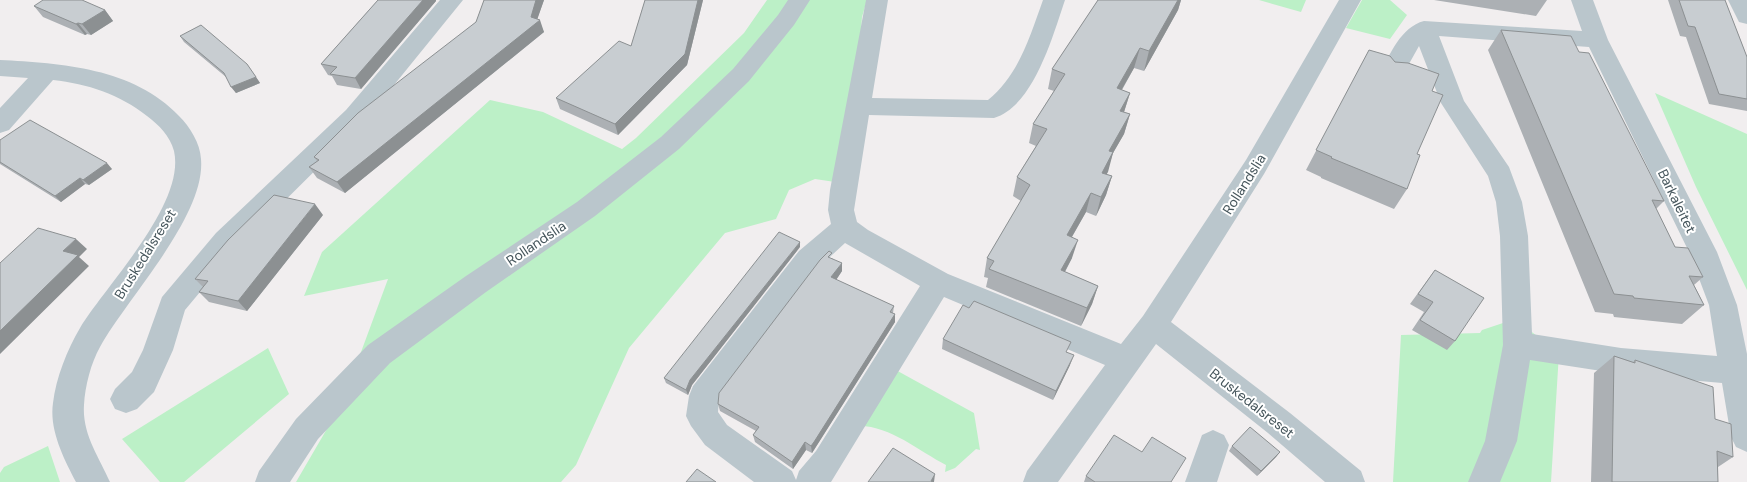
<svg xmlns="http://www.w3.org/2000/svg" width="1747" height="482" viewBox="0 0 1747 482" font-family="'DM Sans',sans-serif">
<rect width="100%" height="100%" fill="#f1eeef"/>
<path fill="#bcf0c7" d="M767,0H867L862,17L860,42L835,182L815,179L789,190L776,219L725,233L629,348L576,465L561,482H296L356,379L354,371L388,279L304,296L322,252L490,100L543,112L622,149L636,138L744,33Z
M1259,0H1306L1301,12Z
M1362,0H1390L1407,15L1390,39L1346,28Z
M1655,93L1747,134V290L1696,187Z
M1515,319L1559,353L1551,482H1393L1401,335L1480,333L1482,330Z
M268,348L289,394L184,482H160L122,439Z
M894,369L974,413L980,450L976,449L955,468L945,472L946,465C919,451 889,425 858,426Z
M48,446L60,482H0V473L4,467Z"/>
<g fill="none" stroke-linecap="round" stroke-linejoin="round">
<path fill="#bac6cc" fill-rule="evenodd" d="M440,0H463L364,122L236,249L185,310L173,350L154,392L137,409L126,413L115,409L110,399L115,389L132,372L143,350L162,297L216,233L346,110Z
M788,0H810L794,25L749,81L679,149L595,216L486,292L390,363L318,439L290,482H255L259,471L296,419L368,345L466,276L577,202L661,137L733,69L778,15Z
M866,0H888L872,98L988,100C1019,75 1030,36 1043,0H1065C1053,35 1034,106 994,118L869,115L854,210L857,222L868,230L948,274L1121,344L1143,316L1246,160L1339,0H1361L1264,174L1171,322L1290,413L1361,471L1365,482H1325L1268,433L1156,344L1058,482H1023L1027,471L1105,365L944,297L831,482H754L705,445L691,426L686,416L689,396L693,386L799,251L831,224L828,210L830,190ZM845,243L920,286L816,451L799,471L796,480L792,471L727,425L718,412L719,400L819,267Z
M1571,0H1593L1608,40L1717,252L1737,305L1747,354V452L1736,447L1731,437L1722,383L1621,374L1530,360L1517,441L1500,482H1468L1485,441L1503,345L1500,236L1496,202L1488,176L1441,103L1419,46L1400,80L1392,82L1384,80L1380,74C1390,54 1401,27 1424,21L1582,31ZM1439,36L1589,47L1689,252L1709,305L1717,356L1621,348L1532,334L1528,236L1522,202L1509,167L1464,101Z
M1728,0H1747V24L1739,22Z
M0,60C61,63 134,68 179,116C190,127 200,143 201,159C206,216 127,298 100,347C91,363 85,386 84,405C82,434 99,457 110,482H76C64,459 49,430 53,403C56,378 67,350 80,328C106,285 186,204 174,151C170,136 159,125 147,116C119,94 88,84 53,80L9,130L0,133V108L28,78L0,76Z
M1213,430L1224,435L1229,445L1217,482H1185L1202,435Z"/>
</g>
<path fill="#acb0b4" d="M378,0H436V1L361,89L337,85L332,76L328,75L321,64Z
M484,0H544L537,19L544,32L345,193L317,178L309,167L317,161L314,157L476,22Z
M645,0H703L687,65L618,135L560,109L556,98L631,46Z
M1098,0H1181L1178,10L1144,71L1134,68L1122,90L1130,93L1124,112L1130,114L1124,134L1113,153L1106,174L1112,176L1106,195L1096,216L1086,212L1072,237V258L1065,272L1098,286L1092,304L1081,326L986,287L988,278L984,277L987,258L1021,201L1013,196L1017,177L1036,146L1029,143L1033,124L1054,91L1048,89L1052,69Z
M1434,0H1547L1536,16Z
M1668,0H1725L1747,57V111L1709,104L1686,37L1680,36Z
M34,6L105,10L113,21L91,35L87,34L85,35L43,17Z
M1501,30L1579,52L1664,201L1656,209L1675,247L1703,277L1694,285L1704,305L1682,324L1614,317L1613,314L1595,312L1488,50Z
M180,36L247,64L260,83L236,93L226,77L184,42Z
M1369,50L1395,62L1432,91L1417,154L1407,189L1394,209L1321,178V177L1306,170Z
M0,140L112,169L89,185L85,184L61,202L0,164Z
M323,215L247,311L209,302L199,292L203,287L195,279Z
M800,247L692,385L688,395L666,383L664,378Z
M832,258L842,271L836,280L894,306L893,313L895,322L814,450L812,453L806,450L793,469L755,442L753,435L756,431L720,411L718,404Z
M1435,270L1455,341L1447,350L1412,330L1424,312L1410,304Z
M943,339L1068,353L1070,365L1053,400L942,349Z
M1614,356L1633,362L1635,360L1715,419L1733,457L1718,467V482H1591L1594,373Z
M1232,446L1280,452L1276,457L1257,476L1229,451Z
M1086,476L1172,482H1084Z"/>
<path fill="#8c9092" d="M423,0H436V1L361,89L355,78Z
M536,0H544L536,23L540,20L544,32L345,193L337,182Z
M698,0H703L687,65L618,135L615,124Z
M1178,0H1181L1178,10L1144,71L1149,51Z
M105,10L113,21L91,35L82,24Z
M78,23L87,34L85,35L76,24Z
M1140,48L1134,68L1111,108L1117,88Z
M256,77L260,83L236,93L231,87Z
M1130,93L1124,112L1120,111Z
M1130,114L1124,134L1113,153L1108,172L1096,192L1109,151Z
M107,163L112,169L89,185L83,180Z
M1112,176L1106,195L1096,216L1101,197Z
M80,178L85,184L61,202L55,196Z
M1091,193L1086,212L1062,254L1067,235Z
M315,204L323,215L247,311L238,301Z
M76,239L87,249L79,257L89,266L0,354V331L63,251Z
M1078,240L1072,258L1056,288L1061,270Z
M800,242V247L692,385L688,395L686,390L690,380Z
M842,263V271L832,286L831,277Z
M1098,286L1092,304L1081,326L1087,308Z
M895,314V322L812,453L811,446Z
M1074,355L1070,365L1053,400L1056,391Z
M805,442L806,450L793,469L792,462Z
M1280,452L1276,457L1257,476L1261,471Z
M935,474L934,482H931V481Z"/>
<path fill="#c8cdd1" stroke="#8c9092" d="M43,0H82L105,10L82,24L78,23L76,24L34,6Z
M378,0H423L355,78L330,74L337,67L321,64Z
M484,0H536L531,17L540,20L337,182L309,167L319,160L314,157L358,113L476,22Z
M645,0H698L685,54L615,124L556,98L619,41L631,46Z
M1098,0H1178L1149,51L1140,48L1117,88L1130,93L1120,111L1130,114L1109,151L1113,152L1102,173L1112,176L1101,197L1091,193L1067,235L1078,240L1061,270L1098,286L1087,308L989,269L994,261L987,258L1030,185L1017,177L1047,129L1033,124L1065,74L1052,69Z
M1679,0H1725L1747,57V99L1719,94L1695,27L1688,26Z
M201,25L247,64L256,77L231,87L224,73L180,36Z
M1501,30L1571,36L1579,52L1589,53L1664,201L1652,200L1675,247L1688,248L1703,277L1689,276L1704,305L1634,298L1633,296L1614,294Z
M1369,50L1390,56L1395,62L1408,63L1439,74L1432,91L1443,95L1417,154L1420,155L1407,189L1331,158L1332,157L1316,150Z
M30,120L107,163L83,180L80,178L55,196L0,162V140Z
M274,195L315,204L238,301L199,292L208,281L195,279L228,240Z
M38,228L76,239L63,251L78,255L0,331V263Z
M779,232L800,242L690,380L686,390L664,378Z
M829,251L832,253L828,257L842,263L831,277L894,306L890,312L895,314L814,442L811,446L805,442L792,462L753,435L759,427L718,404L719,393L820,260Z
M1435,270L1484,298L1455,341L1420,320L1433,302L1418,294Z
M974,301L1071,342L1066,352L1074,355L1056,391L943,339L963,305L969,308Z
M1614,356L1635,363V360L1713,387L1715,419L1731,424L1733,457L1717,451L1718,482H1612Z
M1250,427L1280,452L1261,471L1232,446Z
M1114,435L1142,452L1152,437L1186,458L1171,482H1095L1086,476Z
M893,448L935,474L931,481L933,482H868Z
M697,469L716,482H686Z"/>
<g text-anchor="middle" dominant-baseline="central" stroke-width="4" stroke-linejoin="round" paint-order="stroke">
<g font-size="14" fill="#46565c" stroke="#fff">
<text transform="translate(1244 184) rotate(-58)">Rollandslia</text>
<text transform="translate(1677 201) rotate(64)">Barkaleitet</text>
<text transform="translate(536 243) rotate(-34)">Rollandslia</text>
<text transform="translate(145 254) rotate(-58)">Bruskedalsreset</text>
<text transform="translate(1252 403) rotate(38)">Bruskedalsreset</text>
</g>
</g>
</svg>
